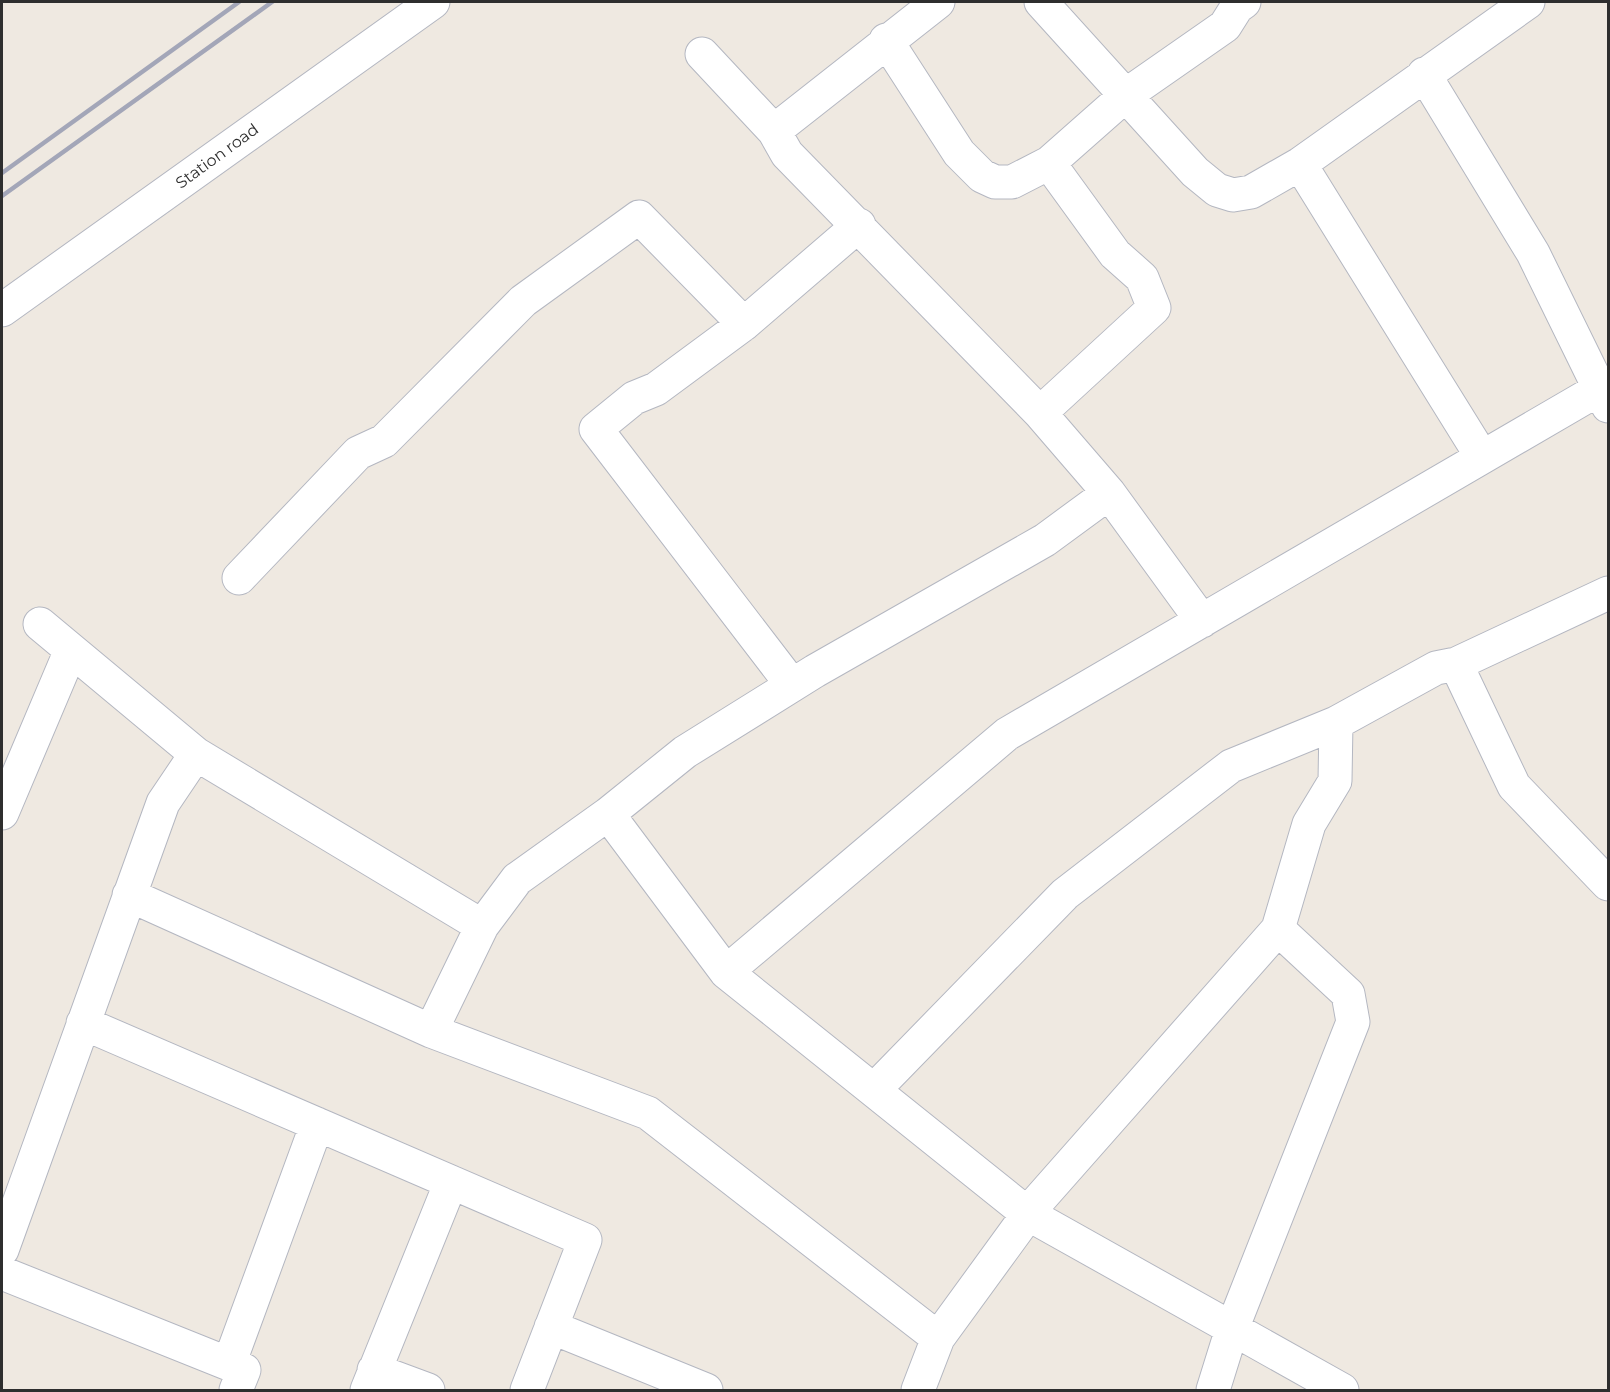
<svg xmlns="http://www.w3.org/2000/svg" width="1610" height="1392" viewBox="0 0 1610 1392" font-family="Montserrat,sans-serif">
<rect width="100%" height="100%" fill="#efe9e1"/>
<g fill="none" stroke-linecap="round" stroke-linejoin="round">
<g stroke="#b4b7c1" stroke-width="35">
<path id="minor" d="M938,2L774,131L787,154L1040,413L1109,493L1202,621
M1041,2L1195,172L1217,190L1233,195L1251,192L1300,164L1528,2
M886,40L959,153L982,176L995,182H1012L1049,163L1126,95L1225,26L1237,7L1244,2
M702,54L774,131
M1424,74L1533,253L1608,406
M1300,164L1482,457
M2,310L433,2
M1040,413L1154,308L1142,278L1115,254L1049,163
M239,578L358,453L384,441L523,301L639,217L744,324
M40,624L196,754L482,926
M1456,664L1514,786L1608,884
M792,685L596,429L634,398L656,389L744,324L859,225
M2,813L71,650
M608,814L726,972L1028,1214L1342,1390
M129,895L431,1031L648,1113L938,1338
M726,972L1007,734L1608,384
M83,1023L585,1240L527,1390
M431,1031L482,926L517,879L608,814L685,752L815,671L1045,540L1109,493
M874,1090L1065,894L1231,766L1336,723L1436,668L1456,664L1608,593
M2,1250L163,803L196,754
M2,1273L244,1370L236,1390
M551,1327L706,1390
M229,1364L317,1124
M374,1370L428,1390
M367,1390L451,1182
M918,1390L938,1338L1037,1202L1278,929
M1213,1390L1232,1329L1353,1022L1348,994L1278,929L1309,824L1335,781L1336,723"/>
</g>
<use href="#minor" stroke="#fff" stroke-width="33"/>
<path stroke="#a3a6b8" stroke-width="4.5" d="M2,173L239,2
M2,196L272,2"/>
</g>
<g text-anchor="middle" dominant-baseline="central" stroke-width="4.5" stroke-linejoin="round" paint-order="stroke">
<g font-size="16" fill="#2e2e2e" stroke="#fff">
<text transform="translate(217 156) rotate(-36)">Station road</text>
</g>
</g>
<rect width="1610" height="1392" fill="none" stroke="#2e2e2e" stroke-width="6"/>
</svg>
